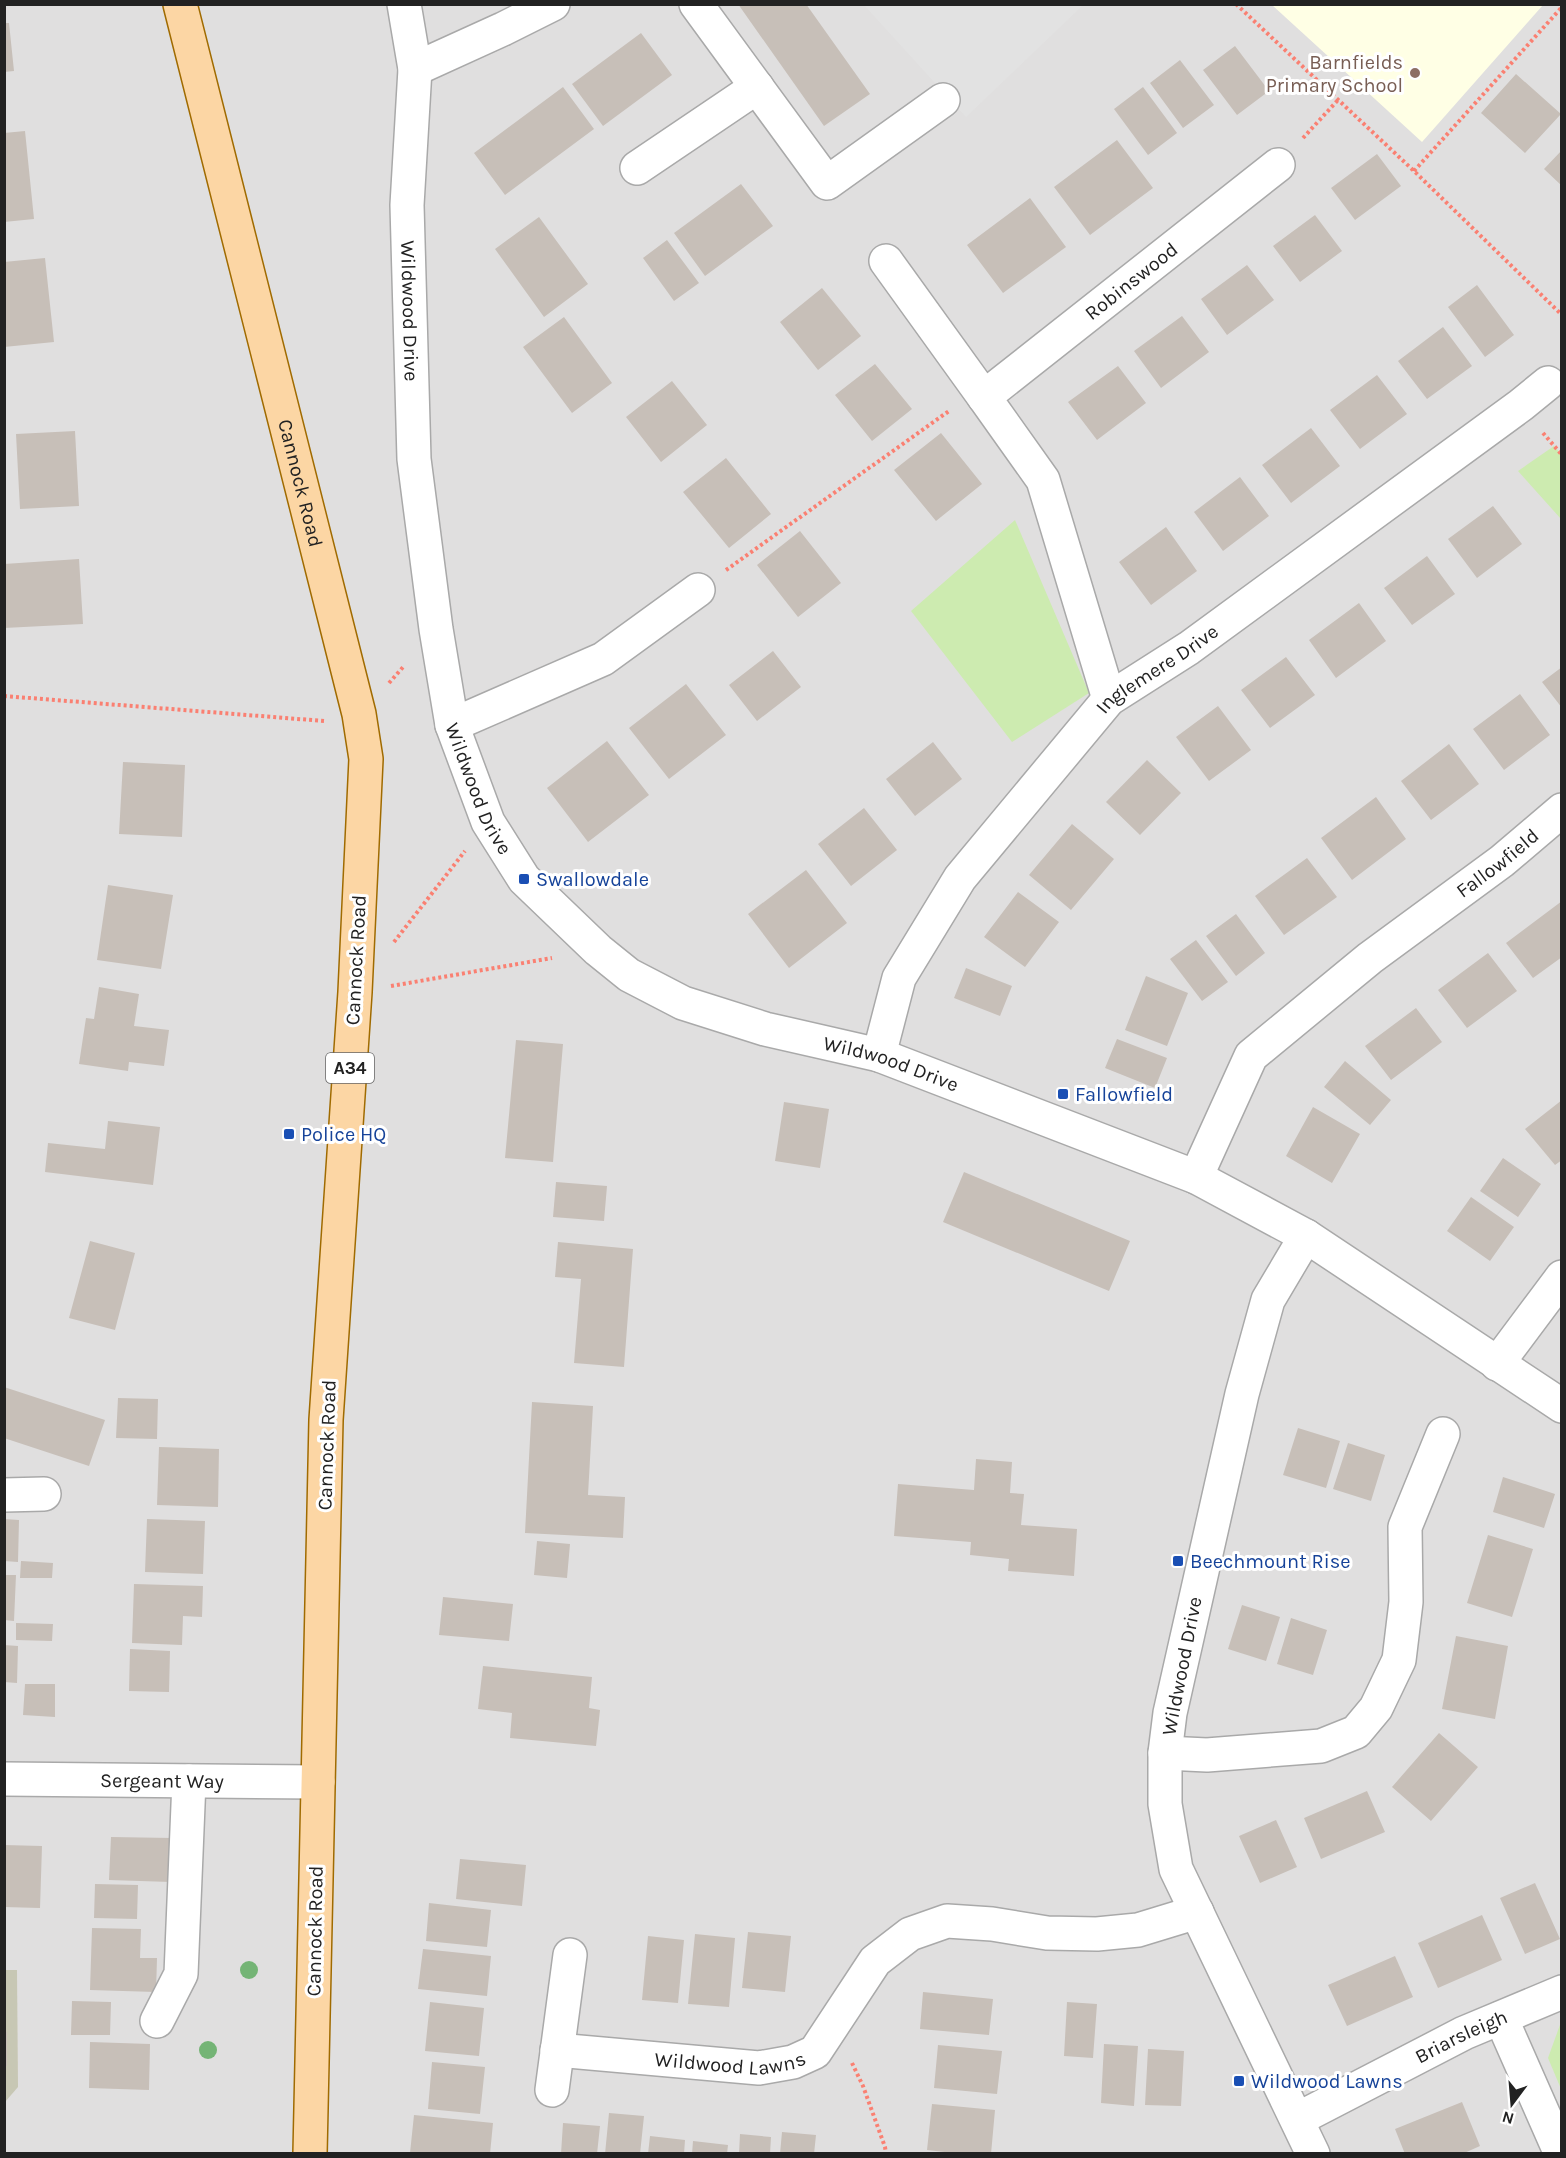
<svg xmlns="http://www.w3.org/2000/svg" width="1566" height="2158" viewBox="0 0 1566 2158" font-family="Karla,sans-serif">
<rect width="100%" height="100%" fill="#f2efe9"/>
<path fill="#e0dfdf" d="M5,5H1561V2153H5Z"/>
<path fill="#ffffe5" d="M1272,5H1543L1422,142Z"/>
<path fill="#c7c7b4" d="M5,1970H17L18,2087L5,2102Z"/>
<path fill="#cdebb0" d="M1554,446L1561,454V519L1518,471Z
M1015,520L1089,693L1012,742L911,611Z
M1561,2022V2089L1548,2058Z"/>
<path fill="#e2e2e2" d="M864,5H1083L966,117Z"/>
<path fill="#c7bfb8" d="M738,4H806L870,94L824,126Z
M4,23H9L14,71L4,72Z
M641,33L672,75L603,126L572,84Z
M1235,46L1269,91L1237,115L1203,70Z
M1180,60L1214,105L1183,128L1150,83Z
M1516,74L1561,114L1525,153L1481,113Z
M563,87L594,129L505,195L474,153Z
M1143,87L1177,133L1148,155L1114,109Z
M25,131L34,219L4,222V133Z
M1117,140L1153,188L1090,235L1054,187Z
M1562,150V186L1544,169Z
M1377,154L1401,186L1355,220L1331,188Z
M741,184L773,226L705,276L674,233Z
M1030,198L1066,247L1003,293L967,245Z
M1315,215L1342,251L1300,282L1273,246Z
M539,217L588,284L544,317L495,249Z
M667,240L699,283L674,301L643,258Z
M45,258L54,342L4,347V262Z
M1247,265L1274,300L1227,335L1201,299Z
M1477,285L1514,335L1485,357L1448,307Z
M822,288L861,336L818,370L780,322Z
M1182,316L1209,352L1161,388L1134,351Z
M564,317L612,383L572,413L523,347Z
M1443,327L1472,366L1427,399L1398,361Z
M875,364L912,409L872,441L835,395Z
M1118,366L1146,403L1097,440L1068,402Z
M1377,375L1407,414L1360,449L1330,410Z
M672,381L707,425L661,462L626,417Z
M1311,428L1340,466L1291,503L1262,465Z
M75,431L79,506L20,509L16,434Z
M941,433L982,484L936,521L894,470Z
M726,458L771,514L729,548L683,492Z
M1240,477L1269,516L1223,551L1194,512Z
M1493,506L1522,544L1477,578L1448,539Z
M1166,527L1197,571L1151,605L1119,562Z
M800,531L841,583L798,617L757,565Z
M1427,556L1455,594L1412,625L1384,588Z
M79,559L83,624L4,628V564Z
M1359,603L1386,641L1336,678L1309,640Z
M773,651L801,687L757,721L729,685Z
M1286,657L1315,695L1270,728L1241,690Z
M1562,667V708L1542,682Z
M686,684L726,735L669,779L629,728Z
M1520,694L1550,735L1504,770L1473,729Z
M1218,706L1251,750L1209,781L1176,737Z
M607,741L649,795L588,842L547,788Z
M933,742L962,779L915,816L886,779Z
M1449,744L1479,784L1431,820L1401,781Z
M1147,760L1181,793L1140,835L1106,802Z
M123,762L185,765L182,837L119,834Z
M1376,797L1406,839L1352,880L1321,838Z
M864,808L897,850L851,886L818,844Z
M1072,824L1114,859L1071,910L1029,875Z
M1307,858L1337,897L1284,935L1255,896Z
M806,870L847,923L789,968L748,914Z
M108,885L173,895L161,969L97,960Z
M1018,892L1059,922L1025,967L984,937Z
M1562,901V957L1533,978L1506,943Z
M1236,914L1265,953L1236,976L1206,936Z
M1196,940L1228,982L1202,1001L1170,959Z
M1488,953L1517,991L1467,1028L1438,990Z
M966,968L1012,986L1000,1016L954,998Z
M1146,976L1188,993L1167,1046L1125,1030Z
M99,987L139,994L134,1026L169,1030L164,1066L129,1062L128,1071L79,1064L86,1018L94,1019Z
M1416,1008L1442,1042L1391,1080L1365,1046Z
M1117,1039L1167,1058L1155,1088L1105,1068Z
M516,1040L563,1044L553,1162L505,1158Z
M1345,1061L1391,1100L1370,1125L1324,1087Z
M1562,1100V1160L1555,1165L1525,1129Z
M784,1102L829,1109L820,1168L775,1161Z
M1313,1107L1360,1134L1332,1183L1286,1156Z
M108,1121L160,1127L153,1185L45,1172L48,1143L105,1149Z
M1503,1158L1541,1184L1518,1217L1480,1191Z
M964,1172L1130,1241L1109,1291L943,1222Z
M556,1182L607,1186L604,1221L553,1217Z
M1471,1197L1514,1227L1490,1261L1447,1231Z
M90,1241L135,1253L115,1330L69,1318Z
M558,1242L633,1249L624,1367L574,1363L581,1279L555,1277Z
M4,1387L105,1420L89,1466L4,1438Z
M118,1398L158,1399L157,1439L116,1438Z
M532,1402L593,1406L588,1495L625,1497L623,1538L525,1533Z
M1298,1428L1340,1441L1326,1488L1283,1475Z
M1348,1443L1385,1455L1371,1501L1333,1489Z
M159,1447L219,1449L218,1507L157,1505Z
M976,1459L1012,1462L1010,1493L1024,1494L1021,1525L1077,1529L1074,1576L1008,1571L1009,1559L970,1555L971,1542L894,1536L898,1484L974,1490Z
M1503,1477L1555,1494L1544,1528L1493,1512Z
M4,1519L19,1520L18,1562L4,1561Z
M147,1519L205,1521L203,1574L145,1572Z
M1488,1535L1533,1549L1512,1617L1467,1603Z
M537,1541L570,1544L567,1578L534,1575Z
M21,1561L53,1563L52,1578H20Z
M4,1575H16L14,1621L4,1620Z
M134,1584L203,1586L202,1617L183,1616L182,1645L132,1643Z
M443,1597L513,1604L509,1641L439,1635Z
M1242,1605L1280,1617L1266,1661L1228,1649Z
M1291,1618L1327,1630L1313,1675L1277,1664Z
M16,1623L53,1624L52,1641L16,1640Z
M1456,1636L1508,1646L1495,1719L1442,1709Z
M4,1645L18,1646L17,1683L4,1682Z
M130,1649L170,1651L169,1692L129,1691Z
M483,1666L592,1677L589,1708L600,1710L596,1746L510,1738L512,1713L478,1709Z
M25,1684H55V1717L23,1715Z
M1439,1733L1478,1767L1431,1821L1392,1787Z
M1367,1791L1385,1832L1321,1859L1304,1818Z
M1276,1820L1297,1867L1260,1883L1239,1836Z
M111,1837L172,1838L171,1882L109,1880Z
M4,1845L42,1846L40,1908L4,1907Z
M460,1859L526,1865L522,1906L456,1899Z
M1535,1883L1560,1939L1525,1954L1500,1898Z
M95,1884L138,1885L137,1919L94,1918Z
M429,1903L491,1910L487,1947L426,1941Z
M1482,1915L1502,1960L1438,1988L1418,1943Z
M92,1928L141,1929L140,1958H157L156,1992L90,1990Z
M748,1932L791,1936L785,1992L742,1988Z
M695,1934L735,1938L729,2007L688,2004Z
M648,1936L684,1940L678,2003L642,2000Z
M423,1949L491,1956L487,1996L418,1989Z
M1395,1956L1413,1997L1347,2026L1328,1985Z
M923,1992L993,1999L989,2035L920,2029Z
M72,2001L111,2002L110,2035H71Z
M430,2002L484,2008L479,2056L425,2051Z
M1067,2002L1097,2004L1093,2058L1064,2056Z
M4,2032H7V2066H4Z
M90,2042L150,2044L149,2090L89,2088Z
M1104,2044L1138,2046L1134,2106L1101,2103Z
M938,2045L1002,2051L997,2094L934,2088Z
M1148,2049L1184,2051L1181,2106L1145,2105Z
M432,2062L485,2067L480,2114L428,2109Z
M1462,2102L1480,2146L1462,2154H1405L1395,2129Z
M932,2104L995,2110L991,2154H962L927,2150Z
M609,2113L644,2116L640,2154H605Z
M414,2115L493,2123L490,2154L410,2153Z
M563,2123L600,2126L597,2154H561Z
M782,2132L816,2135L814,2154H780Z
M740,2134L771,2137L770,2154H739Z
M650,2136L685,2140L684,2154H648Z
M693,2141L728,2145L727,2154H692Z"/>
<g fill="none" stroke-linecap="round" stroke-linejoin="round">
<g stroke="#a9a9a9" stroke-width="36">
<g id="minor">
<path id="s1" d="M404,4L415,69L407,205L414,459L436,629L452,725L488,822L524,879L598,950L629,975L683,1003L765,1029L879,1055L1196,1177L1306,1236L1562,1406"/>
<path d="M696,4L827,183L943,100"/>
<path d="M415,69L503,29L553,4"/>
<path d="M637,168L757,87"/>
<path d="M886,261L984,397"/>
<path id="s2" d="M1109,699L1043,480L984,397L1278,165"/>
<path d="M452,725L603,659L698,590"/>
<path id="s3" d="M879,1055L899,978L960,878L1109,699L1189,648L1521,405L1548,383"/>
<path id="s4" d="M1196,1177L1251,1056L1370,958L1502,861L1562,810"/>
<path d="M1306,1236L1268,1300L1242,1394L1170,1713L1165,1753V1804L1176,1869L1313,2154"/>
<path d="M1497,1364L1562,1277"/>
<path d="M4,1495L44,1494"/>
<path d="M1165,1753L1207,1755L1321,1746L1356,1732L1376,1708L1399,1660L1406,1602L1405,1527L1443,1434"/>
<path id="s5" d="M4,1779L318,1782"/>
<path d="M1501,2018L1561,2154"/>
<path d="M157,2021L181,1974L189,1781"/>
<path id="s6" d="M557,2050L759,2068L793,2062L815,2052L875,1961L910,1934L947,1921L992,1924L1047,1933L1097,1934L1138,1930L1197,1912"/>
<path d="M552,2090L570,1955"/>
<path id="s7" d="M1298,2119L1464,2033L1562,1992"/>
</g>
</g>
<g stroke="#a06b00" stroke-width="36">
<g id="major">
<path id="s8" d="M180,4L359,714L366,759L355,992L326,1420L310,2154"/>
</g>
</g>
<path stroke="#fa8072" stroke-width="4" stroke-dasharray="3 3" stroke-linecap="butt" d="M1236,4L1414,171L1562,315
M1303,138L1338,100
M1414,171L1562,7
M1543,433L1562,455
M726,570L949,411
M389,683L404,666
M4,696L324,721
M394,942L465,851
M391,986L552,958
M852,2063L863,2086L885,2147L886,2154"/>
<use href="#minor" stroke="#fff" stroke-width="33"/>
<use href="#major" stroke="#fcd6a4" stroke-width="33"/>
</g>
<g fill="#74b475">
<circle cx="249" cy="1970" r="9"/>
<circle cx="208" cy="2050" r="9"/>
</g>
<circle fill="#8d6e63" stroke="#fff" stroke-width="2" cx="1415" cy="73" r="6"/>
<g fill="#1a4fb4" stroke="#fff" stroke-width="2">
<rect x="518" y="873" width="12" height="12" rx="3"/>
<rect x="1057" y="1088" width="12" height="12" rx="3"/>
<rect x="283" y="1128" width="12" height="12" rx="3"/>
<rect x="1172" y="1555" width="12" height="12" rx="3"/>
<rect x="1233" y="2075" width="12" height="12" rx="3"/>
</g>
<g text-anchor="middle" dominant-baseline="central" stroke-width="6" stroke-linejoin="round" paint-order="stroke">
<rect fill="#fff" stroke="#646464" stroke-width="1.5" x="326" y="1053" width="48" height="30" rx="4.5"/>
<g font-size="18" font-weight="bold" fill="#222">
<text x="350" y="1068">A34</text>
</g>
<g font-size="20" fill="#785e54" stroke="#fff" text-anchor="end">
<text x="1403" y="62">Barnfields<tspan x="1403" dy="23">Primary School</tspan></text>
</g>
<g font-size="20" fill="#222" stroke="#fff">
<text stroke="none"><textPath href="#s2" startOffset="518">Robinswood</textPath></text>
<text stroke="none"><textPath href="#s1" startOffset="308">Wildwood Drive</textPath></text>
<text stroke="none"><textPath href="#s8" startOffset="494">Cannock Road</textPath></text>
<text stroke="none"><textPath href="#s3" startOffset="486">Inglemere Drive</textPath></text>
<text stroke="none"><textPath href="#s1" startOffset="794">Wildwood Drive</textPath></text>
<text stroke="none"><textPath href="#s4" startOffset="446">Fallowfield</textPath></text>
<text transform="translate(356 960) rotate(-87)">Cannock Road</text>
<text stroke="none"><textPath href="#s1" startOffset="1316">Wildwood Drive</textPath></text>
<text transform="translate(327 1445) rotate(-88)">Cannock Road</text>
<text transform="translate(1182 1666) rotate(-79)">Wildwood Drive</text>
<text stroke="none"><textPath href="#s5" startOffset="158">Sergeant Way</textPath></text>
<text transform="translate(315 1931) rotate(-89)">Cannock Road</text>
<text stroke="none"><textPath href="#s7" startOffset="183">Briarsleigh</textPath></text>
<text stroke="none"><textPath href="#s6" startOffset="174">Wildwood Lawns</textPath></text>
</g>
<g font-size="20" fill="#164399" stroke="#fff" text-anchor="start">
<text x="536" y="879">Swallowdale</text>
<text x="1075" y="1094">Fallowfield</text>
<text x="301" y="1134">Police HQ</text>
<text x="1190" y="1561">Beechmount Rise</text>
<text x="1251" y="2081">Wildwood Lawns</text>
</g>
</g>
<rect width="1566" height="2158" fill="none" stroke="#222222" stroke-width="12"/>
<g transform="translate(1512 2104) rotate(196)" stroke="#ffffff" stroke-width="4.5" paint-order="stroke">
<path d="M0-4.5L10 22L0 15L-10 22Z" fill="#222222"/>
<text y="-9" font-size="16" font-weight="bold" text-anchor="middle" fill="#222222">N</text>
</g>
</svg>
